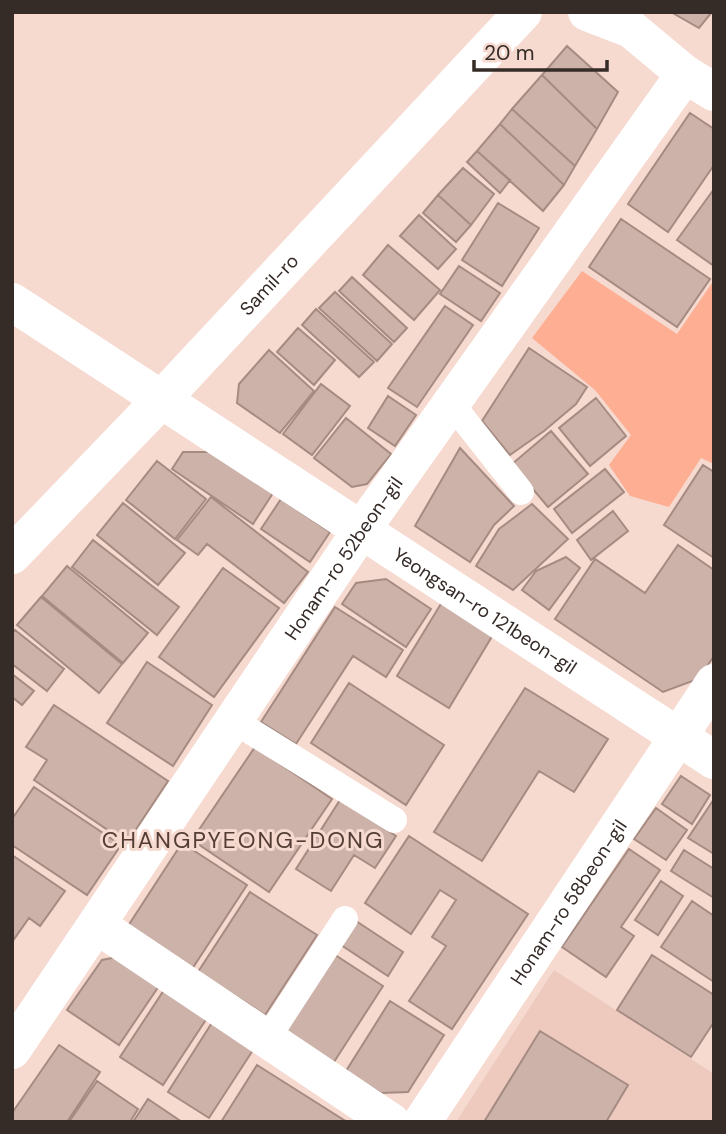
<svg xmlns="http://www.w3.org/2000/svg" width="726" height="1134" viewBox="0 0 726 1134" font-family="'DM Sans',sans-serif">
<rect width="100%" height="100%" fill="#f6d9cf"/>
<path fill="#edc9be" d="M554,970L714,1074V1122H456Z"/>
<path fill="#fdae93" d="M582,271L677,334L714,280V464L701,458L669,507L630,496L609,465L631,435L595,390L532,338Z"/>
<path fill="#cdb2a9" stroke="#a58b82" stroke-width="2" d="M671,12H712L699,28Z
M567,46L618,92L597,129L542,75Z
M542,75L597,129L575,166L512,109Z
M512,109L575,166L564,185L500,124Z
M690,113L714,129V165L668,232L628,204Z
M500,124L564,185L543,211L477,151Z
M477,151L510,180L500,193L467,162Z
M463,168L494,194L471,225L438,195Z
M714,189V266L677,240Z
M438,195L471,225L456,242L423,213Z
M498,203L539,228L502,286L462,260Z
M419,215L456,249L438,269L400,236Z
M621,219L710,279L677,327L589,267Z
M388,245L440,290L414,320L363,275Z
M459,266L500,293L481,321L440,294Z
M352,277L407,328L394,342L339,291Z
M335,292L392,344L377,361L319,308Z
M445,306L473,325L417,407L388,388Z
M316,309L374,362L359,377L302,325Z
M298,328L335,360L314,385L277,352Z
M529,348L587,387L576,404L544,431L510,455L482,421Z
M269,350L314,391L280,433L237,403L239,384Z
M321,384L350,406L312,455L283,434Z
M388,396L416,415L395,446L368,428Z
M596,398L626,436L590,466L559,428Z
M346,418L391,454L367,484L352,487L314,458Z
M551,431L588,474L548,507L512,464Z
M460,448L514,506L494,525L470,562L415,526Z
M183,452H211L273,493L253,524L172,469Z
M157,461L206,499L175,539L126,500Z
M703,465L714,472V558L664,525Z
M605,469L624,492L572,533L554,509Z
M211,497L308,572L284,603L207,544L198,555L177,540Z
M281,499L330,532L310,562L261,529Z
M123,503L185,553L158,585L97,535Z
M532,504L568,539L513,590L476,566L499,529Z
M613,511L628,531L591,560L577,540Z
M93,540L179,607L157,635L72,567Z
M678,545L714,570V656L698,679L663,692L555,619L595,559L645,593Z
M566,557L580,568L549,610L522,590L536,571Z
M67,566L148,633L123,663L42,596Z
M223,568L279,608L214,697L159,657Z
M386,579L431,609L406,647L342,604L356,583Z
M41,597L122,664L99,693L17,625Z
M442,602L494,633L449,708L397,676Z
M335,607L403,650L386,677L353,656L296,744L261,722Z
M15,630L64,669L47,691L12,664V634Z
M147,662L212,705L173,766L107,723Z
M12,674L34,691L22,705L12,697Z
M349,683L444,745L406,805L311,743Z
M525,688L608,739L574,792L539,771L482,861L434,832Z
M54,705L168,781L127,843L34,780L47,760L26,747Z
M255,747L332,799L269,892L192,840Z
M681,776L710,795L692,824L662,804Z
M34,787L121,845L87,895L12,845V819Z
M714,799V854L688,838Z
M340,800L396,836L375,868L354,855L331,891L296,869Z
M656,808L687,830L666,860L634,839Z
M409,836L528,914L452,1029L409,1001L446,946L432,937L456,900L440,890L411,934L365,903Z
M182,843L247,885L192,969L128,926Z
M629,849L660,870L621,927L634,936L606,977L562,947Z
M684,850L714,869V898L671,871Z
M12,855L65,891L40,926L29,918L12,942Z
M661,881L683,896L658,935L635,920Z
M250,892L317,935L265,1015L198,972Z
M692,901L714,916V982L661,947Z
M353,919L403,952L388,976L338,943Z
M332,953L383,986L334,1062L283,1030Z
M652,955L714,995V1022L691,1057L617,1010Z
M122,956L161,983L119,1045L67,1010L102,960Z
M166,987L209,1015L163,1085L120,1057Z
M390,1001L444,1035L408,1092L381,1093L346,1071Z
M213,1021L255,1047L209,1118L168,1092Z
M540,1031L628,1085L606,1122H484Z
M59,1045L100,1072L67,1122H12V1113Z
M257,1065L347,1122H221Z
M97,1081L138,1109L130,1122H69Z
M148,1099L182,1122H133Z"/>
<g fill="none" stroke-linecap="round" stroke-linejoin="round">
<path stroke="#fff" stroke-width="26" d="M451,403L521,492
M234,721L394,820
M267,1039L345,919"/>
<g stroke="#fff" stroke-width="38">
<path d="M587,12L631,29L685,74L714,92"/>
<path id="s1" d="M12,302L714,760"/>
<path d="M97,925L391,1122"/>
<path id="s2" d="M12,1050L362,529L685,74"/>
<path id="s3" d="M422,1122L714,683"/>
</g>
<path stroke="#fff" stroke-width="38" id="s4" d="M12,555L161,400L523,12"/>
</g>
<g text-anchor="middle" dominant-baseline="central" stroke-width="6" stroke-linejoin="round" paint-order="stroke">
<g font-size="19" fill="#352b27" stroke="#f6d9cf">
<text stroke="none"><textPath href="#s4" startOffset="373">Samil-ro</textPath></text>
<text stroke="none"><textPath href="#s2" startOffset="593">Honam-ro 52beon-gil</textPath></text>
<text stroke="none"><textPath href="#s1" startOffset="565">Yeongsan-ro 121beon-gil</textPath></text>
<text stroke="none"><textPath href="#s3" startOffset="264">Honam-ro 58beon-gil</textPath></text>
</g>
<g font-size="23" letter-spacing="2" fill="#533d35" stroke="#f6d9cf">
<text x="243" y="840">CHANGPYEONG-DONG</text>
</g>
</g>
<rect width="726" height="1134" fill="none" stroke="#352b27" stroke-width="28"/>
<path d="M474 60v10h133v-10" fill="none" stroke="#352b27" stroke-width="3.5"/>
<text x="484" y="60" font-size="21" fill="#352b27" stroke="#f6d9cf" stroke-width="5" paint-order="stroke">20 m</text>
</svg>
